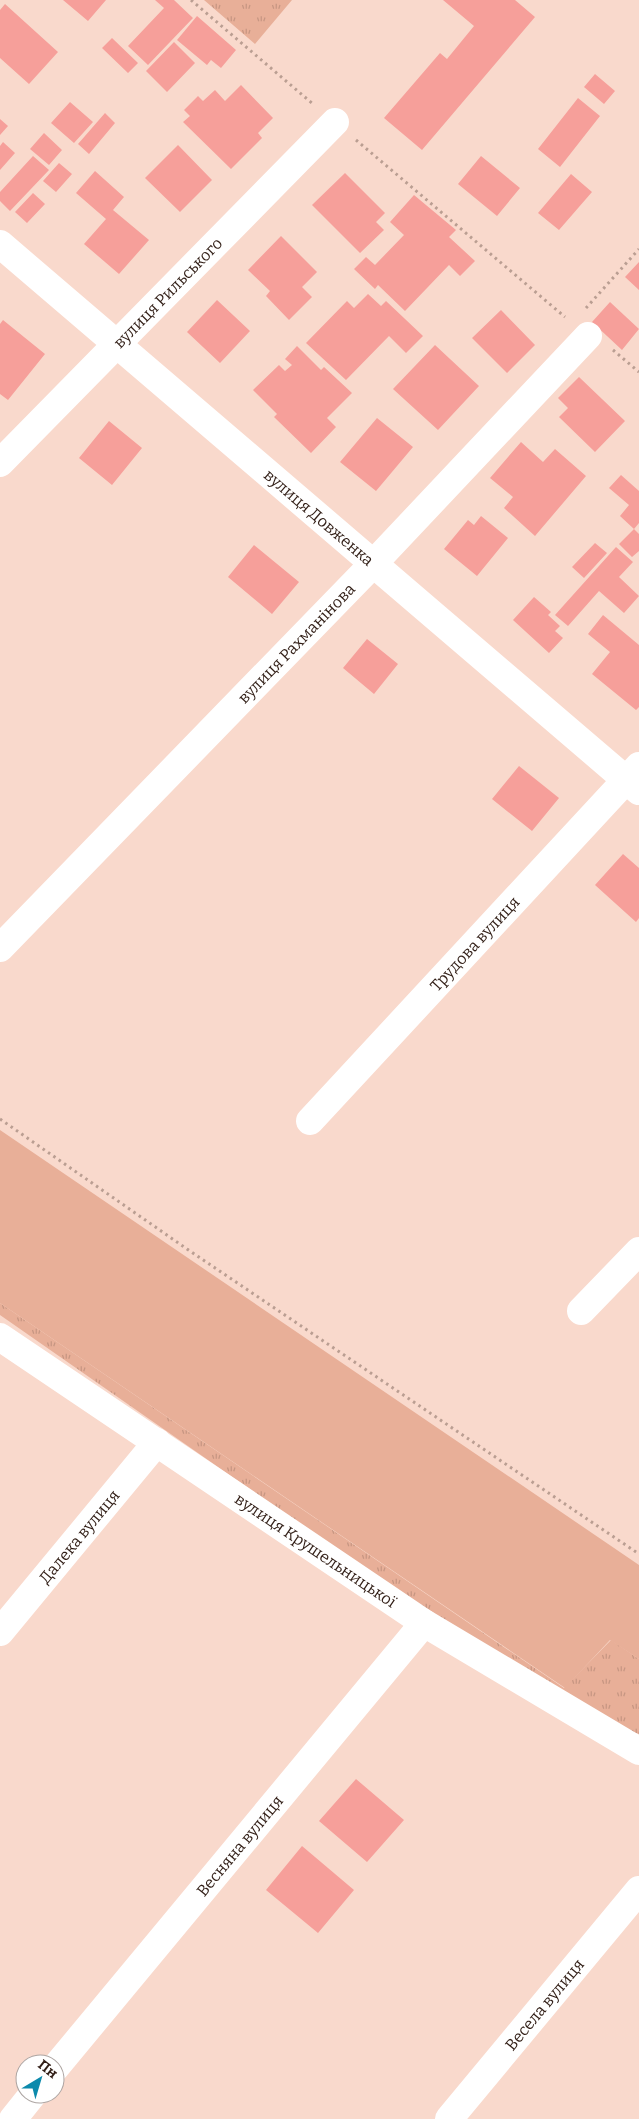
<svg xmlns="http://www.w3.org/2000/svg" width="639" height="2119" viewBox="0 0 639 2119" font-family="Bitter,serif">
<defs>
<pattern id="grass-tufts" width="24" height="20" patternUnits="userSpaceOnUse" patternTransform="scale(1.25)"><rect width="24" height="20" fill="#e8af98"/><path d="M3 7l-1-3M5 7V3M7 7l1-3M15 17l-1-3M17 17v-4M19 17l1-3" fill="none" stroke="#c79682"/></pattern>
</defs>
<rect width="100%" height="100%" fill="#f9d9cc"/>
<path fill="url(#grass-tufts)" d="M204,0H292L255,44Z
M0,1303L564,1688L611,1640L639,1659V1734L600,1722L420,1608L0,1315Z"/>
<path fill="#e8af98" d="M0,1130L639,1565V1659L610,1640L565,1688L0,1303Z"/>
<path fill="#f69f9a" d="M63,0H106L88,21Z
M155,0H174L193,18L148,65L128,46L164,8Z
M443,0H515L535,17L422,150L384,118L440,53L447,59L474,26Z
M5,4L58,52L29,84L0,58V10Z
M197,16L236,50L221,68L211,60L207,65L177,40Z
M112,38L138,63L128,73L102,48Z
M174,42L195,63L167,92L146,71Z
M595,74L615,91L604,104L584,87Z
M241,85L273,118L258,133L262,138L231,169L183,122L190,116L184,110L198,96L203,101L215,90L225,101Z
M578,98L600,116L560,167L538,149Z
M70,102L93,122L74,143L51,123Z
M105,113L115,123L89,154L78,144Z
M0,119L8,126L0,135Z
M44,133L62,150L49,165L30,149Z
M3,142L15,153L0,170V146Z
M178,145L212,180L180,212L145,178Z
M33,156L49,170L10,211L0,201V192Z
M481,156L520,188L497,216L458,184Z
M59,163L72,174L56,192L43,181Z
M95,171L124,197L113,210L149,240L119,274L84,244L106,219L76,193Z
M345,173L385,213L376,222L384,230L360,253L312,205Z
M571,174L592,192L559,230L538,213Z
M33,193L45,204L27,223L15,212Z
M414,195L456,230L449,237L475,261L460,276L449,265L405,311L378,285L375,289L354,269L366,257L375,265L404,235L390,222Z
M281,236L317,272L302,287L312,297L289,320L266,296L270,291L248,270Z
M639,262V290L625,277Z
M368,294L381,306L386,301L423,336L406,353L389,336L346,380L306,343L347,301L354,308Z
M217,300L250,331L220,363L187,332Z
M610,302L639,329L622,350L592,322Z
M501,310L535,345L507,373L472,338Z
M3,320L45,354L8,400L0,394V324Z
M435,345L479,386L438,430L393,389Z
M297,346L321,370L324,367L352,393L327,418L336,427L311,453L274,417L277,414L253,390L279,365L285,371L292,365L285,359Z
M579,377L625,421L595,452L559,417L568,408L558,398Z
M377,418L413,447L376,491L340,462Z
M109,421L142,448L112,485L79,458Z
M521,442L543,462L555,449L586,476L535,536L504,508L513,497L490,478Z
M621,475L639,491V523L634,529L639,534V551L632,557L619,544L634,529L620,516L629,505L609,488Z
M481,516L508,538L477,576L444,549L468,520L474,525Z
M595,543L607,553L584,578L572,567Z
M254,545L299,582L272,614L228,577Z
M616,547L633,562L619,577L639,596L624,613L599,591L568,626L555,615Z
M534,597L551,612L548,615L560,626L555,631L563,638L549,653L513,620Z
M603,615L639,645V707L636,710L592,674L610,652L588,634Z
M367,639L398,664L374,694L343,668Z
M519,766L559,798L532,831L492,799Z
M623,854L639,868V918L636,922L595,885Z
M356,1779L404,1820L367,1862L319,1821Z
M302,1846L354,1890L318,1933L266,1890Z"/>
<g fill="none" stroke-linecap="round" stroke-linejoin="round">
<path stroke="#ba9e92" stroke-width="3" stroke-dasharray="2.5 4" stroke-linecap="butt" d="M191,0L313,104
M356,140L565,317
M586,308L639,249
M613,350L639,372
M0,1119L187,1249L639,1554"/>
<g stroke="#fff" stroke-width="28">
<path id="s1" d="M0,244L639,791"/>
<path id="s2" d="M0,463L335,122"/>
<path id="s3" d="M0,948L373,564L588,336"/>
<path id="s4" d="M310,1121L639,766"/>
<path d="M581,1311L639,1251"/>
<path id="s5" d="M0,1337L424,1623L639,1751"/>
<path id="s6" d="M0,1632L157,1442"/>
<path id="s7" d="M55,2068L424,1623"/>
<path d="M13,2119L33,2094"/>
<path id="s8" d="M449,2119L639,1890"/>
</g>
</g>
<g text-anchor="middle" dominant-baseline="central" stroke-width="4.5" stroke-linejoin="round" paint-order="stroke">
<g font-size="16" fill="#311e16" stroke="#fff">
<text stroke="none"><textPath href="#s2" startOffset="239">вулиця Рильського</textPath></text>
<text stroke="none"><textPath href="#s1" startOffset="420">вулиця Довженка</textPath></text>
<text stroke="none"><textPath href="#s3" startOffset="425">вулиця Рахманінова</textPath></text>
<text stroke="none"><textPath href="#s4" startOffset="242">Трудова вулиця</textPath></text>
<text stroke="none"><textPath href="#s6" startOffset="124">Далека вулиця</textPath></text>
<text stroke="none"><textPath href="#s5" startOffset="381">вулиця Крушельницької</textPath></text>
<text stroke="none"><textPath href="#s7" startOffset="289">Весняна вулиця</textPath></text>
<text stroke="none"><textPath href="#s8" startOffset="149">Весела вулиця</textPath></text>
</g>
</g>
<g transform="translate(40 2079) rotate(38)"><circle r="24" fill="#ffffff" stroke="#ada5a2"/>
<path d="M0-4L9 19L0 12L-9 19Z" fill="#0c8aac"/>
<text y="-8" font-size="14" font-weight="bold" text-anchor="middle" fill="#311e16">Пн</text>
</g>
</svg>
